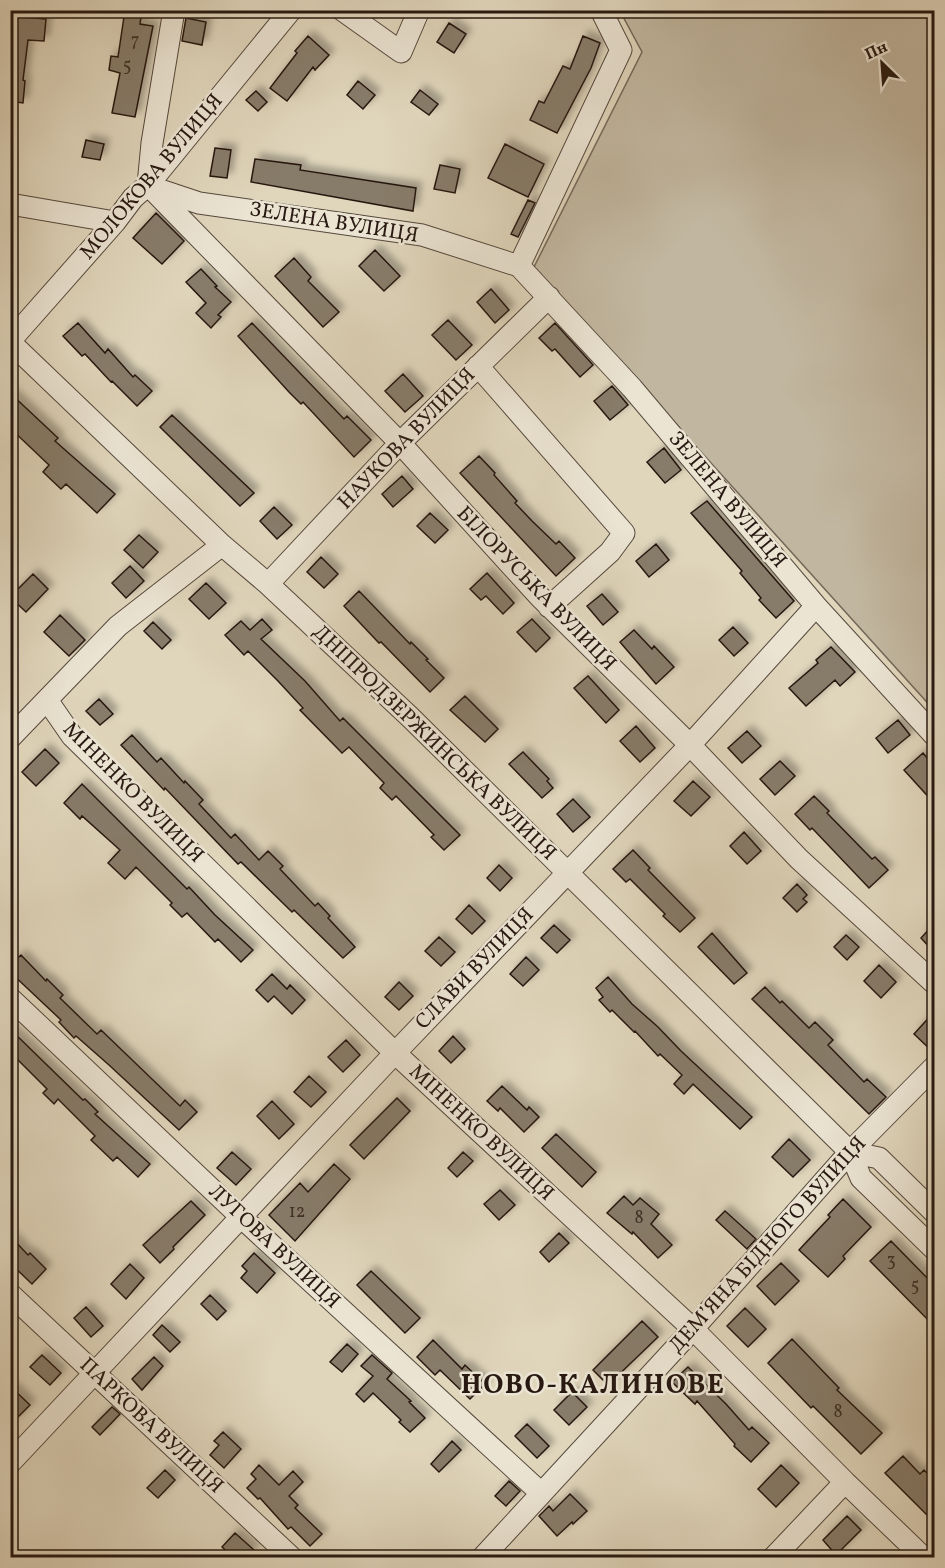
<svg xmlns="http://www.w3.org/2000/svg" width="945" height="1568" viewBox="0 0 945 1568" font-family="Vollkorn,serif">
<defs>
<filter id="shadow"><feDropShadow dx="5.5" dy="-5.5" stdDeviation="3" flood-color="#0004"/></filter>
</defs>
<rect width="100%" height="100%" fill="#e0d6bc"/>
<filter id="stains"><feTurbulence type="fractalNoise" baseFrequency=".00333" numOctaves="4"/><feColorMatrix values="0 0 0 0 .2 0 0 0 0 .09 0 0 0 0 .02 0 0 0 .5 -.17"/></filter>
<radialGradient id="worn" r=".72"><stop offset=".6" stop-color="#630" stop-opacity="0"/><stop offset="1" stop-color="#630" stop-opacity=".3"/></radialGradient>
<path fill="#c1b69f" stroke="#746758" stroke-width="1.5" d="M620,11H934V710L534,267L642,52Z"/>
<path fill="#877b6a" stroke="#271811" stroke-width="1.5" filter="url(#shadow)" d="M10,10H25L24,17L46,19L44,41L28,40L23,80L25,81L23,103L10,101Z
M125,10H142L140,24L153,26L135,117L112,113L120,73L109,70L111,56L118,57Z
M186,18L206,22L202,45L182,41Z
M449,23L466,34L454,53L437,42Z
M308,36L329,55L315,70L313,67L287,101L270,88L297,53L295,51Z
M583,36L600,43L591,68L557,133L530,120L539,101L544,103L563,66L570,69Z
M358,81L375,95L363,109L347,95Z
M420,90L438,104L429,115L411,102Z
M256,91L267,102L258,111L246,100Z
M86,140L104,144L100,160L82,157Z
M505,144L544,164L528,197L488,178Z
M215,148L231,150L227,178L210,176Z
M255,159L301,165L300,170L416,188L413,211L251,182Z
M440,165L460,169L455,193L434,189Z
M528,200L535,203L518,237L511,234Z
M156,213L184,241L162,264L133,238Z
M375,250L400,276L384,291L359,266Z
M294,258L311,277L308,281L339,312L323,327L275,276Z
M201,269L217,286L215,287L231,302L218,315L221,317L211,328L196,313L206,303L186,282Z
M491,289L509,310L495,323L477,302Z
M448,320L472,345L456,360L432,335Z
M78,323L105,353L108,349L133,377L135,375L152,391L137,406L112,381L111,382L85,354L82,356L63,336Z
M252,323L344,419L347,416L371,440L354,457L303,402L301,404L289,392L238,336Z
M555,323L593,365L580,377L555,349L552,351L539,338Z
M403,374L423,396L405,412L385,391Z
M612,386L628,405L610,420L594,401Z
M10,393L58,438L55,441L115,494L97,513L66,484L61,489L43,472L49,465L10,428Z
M172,415L254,493L240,506L160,427Z
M664,448L681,470L665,483L647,462Z
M479,456L495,473L494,475L517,501L515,503L532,521L556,544L559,541L575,558L556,576L460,473Z
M402,476L413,489L393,507L382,494Z
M707,501L794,601L776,618L759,600L761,598L740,573L742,571L691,513Z
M274,507L292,525L277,539L260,521Z
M430,513L448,530L435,543L417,526Z
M139,535L158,552L143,568L124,550Z
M656,544L669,560L649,577L636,561Z
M321,557L338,574L324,588L307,572Z
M130,566L144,581L126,598L112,583Z
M487,573L514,603L503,614L486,596L481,600L470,589Z
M33,574L48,589L26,612L10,597Z
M206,583L226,603L209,619L189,599Z
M359,591L410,644L411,642L428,659L426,660L444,678L430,692L381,642L379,643L344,606Z
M602,594L618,612L603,625L587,606Z
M60,615L85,640L69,656L44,632Z
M262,619L272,630L261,639L305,681L340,721L343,718L460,835L444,850L431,837L434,835L396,796L392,800L380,788L384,783L349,747L342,753L300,710L303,708L278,681L248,651L244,655L225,635L241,621L250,630Z
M532,619L550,638L536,652L517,632Z
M153,622L171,640L162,649L144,631Z
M733,627L748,643L734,656L719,640Z
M634,630L652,649L654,646L674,667L656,684L620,642Z
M831,647L855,672L840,686L835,680L806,706L789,688L818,663L816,660Z
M588,676L619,710L606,723L574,688Z
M465,696L498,729L485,742L450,710Z
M99,699L113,714L100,725L86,711Z
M898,720L910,735L888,753L876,738Z
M636,726L655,748L640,762L620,741Z
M747,731L761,746L742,763L728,748Z
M132,735L157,762L161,758L184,783L185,781L203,800L199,804L231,838L235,834L259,860L268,851L283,866L280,869L315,906L318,903L330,916L328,918L355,947L343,958L294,910L292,912L241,862L238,864L165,788L164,790L121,745Z
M45,749L59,763L36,786L22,772Z
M523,752L549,779L547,781L553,788L542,798L509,764Z
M923,753L934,766V803L904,770Z
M780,761L795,776L775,795L760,779Z
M693,781L710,797L691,816L674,801Z
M82,784L187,889L189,887L215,915L253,950L241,962L218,939L215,942L187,913L182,917L170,905L172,903L136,867L125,879L108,863L120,850L82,816L80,819L64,803Z
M814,796L829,811L827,813L872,859L875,857L888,870L869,888L812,828L810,830L795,814Z
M573,799L590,817L573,832L557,814Z
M744,832L761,851L747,864L730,846Z
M633,850L650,868L648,870L695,918L680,932L663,916L665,914L630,879L626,882L613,869Z
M499,865L512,878L500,891L487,878Z
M797,884L807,895L803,899L807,902L797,912L783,898Z
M469,905L485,921L472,934L456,919Z
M934,924V952L921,938Z
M554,925L570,940L557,953L541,938Z
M712,933L747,973L734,984L698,947Z
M846,935L859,947L847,960L834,947Z
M439,937L455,952L441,966L425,951Z
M21,955L46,981L47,979L63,995L60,998L97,1034L101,1030L180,1106L185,1100L197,1112L179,1130L109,1065L76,1036L74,1038L59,1022L61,1020L10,972V965Z
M526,957L539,970L523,986L510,974Z
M879,965L896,982L881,998L864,981Z
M272,974L287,989L290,985L305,1000L292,1014L274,996L268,1002L256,990Z
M608,977L632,1004L658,1027L681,1051L752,1117L740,1129L693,1084L684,1094L674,1084L682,1075L660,1054L658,1056L635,1031L634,1032L612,1010L610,1012L599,1000L603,997L596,988Z
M399,982L413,996L399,1010L385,997Z
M765,987L780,1003L782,1001L809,1028L815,1022L833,1040L828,1045L864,1082L867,1079L886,1097L869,1114L752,999Z
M934,1012V1053L914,1034Z
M10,1029L83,1100L85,1099L98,1112L95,1114L150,1164L138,1177L117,1157L113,1161L91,1140L95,1136L58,1099L54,1104L43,1093L47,1089L10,1052Z
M453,1036L465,1049L451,1063L439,1051Z
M346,1040L360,1055L343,1072L328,1057Z
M309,1076L326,1092L311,1107L294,1092Z
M502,1086L527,1110L529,1107L539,1117L524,1132L500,1108L498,1111L487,1101Z
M397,1098L410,1111L364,1159L350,1145Z
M272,1101L294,1124L279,1139L257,1116Z
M556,1134L596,1172L582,1187L542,1148Z
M789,1139L810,1160L793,1177L772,1157Z
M232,1152L251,1169L236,1185L217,1168Z
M463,1152L473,1161L457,1177L448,1168Z
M334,1164L350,1179L295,1241L269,1215L300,1183L308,1192Z
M500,1190L515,1205L499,1220L484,1204Z
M624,1196L633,1205L640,1198L659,1214L651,1224L672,1245L658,1258L633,1232L632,1234L607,1213Z
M843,1199L871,1227L843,1256L845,1259L828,1277L799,1250L830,1217L828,1215Z
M191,1201L205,1215L173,1247L174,1249L160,1263L143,1245Z
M725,1211L756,1239L747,1249L716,1220Z
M559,1233L569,1243L549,1262L540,1252Z
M10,1236L28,1255L30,1253L46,1269L32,1284L10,1263Z
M891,1241L934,1285V1326L870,1261Z
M254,1253L275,1273L257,1293L241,1278L247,1271L242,1266Z
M781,1263L799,1281L775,1305L757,1286Z
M130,1264L144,1278L126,1299L111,1284Z
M371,1271L420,1318L405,1333L357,1285Z
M210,1295L226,1311L217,1320L201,1304Z
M86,1307L103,1326L91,1337L74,1318Z
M745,1308L766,1329L748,1347L727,1326Z
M642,1321L658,1337L608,1385L593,1370Z
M162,1325L180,1342L170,1352L153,1335Z
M792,1339L839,1388L837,1390L882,1433L861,1454L813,1406L811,1408L768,1363Z
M433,1340L462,1369L465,1365L485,1384L470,1399L440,1370L435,1375L417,1357Z
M347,1344L358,1354L342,1372L330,1362Z
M42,1355L61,1373L50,1385L30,1367Z
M372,1355L392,1373L387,1379L411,1401L409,1402L425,1418L410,1432L399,1422L401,1420L373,1393L364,1402L356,1394L373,1376L361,1366Z
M154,1357L163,1366L142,1390L132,1379Z
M688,1367L726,1404L749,1430L752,1427L769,1443L751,1462L734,1446L735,1444L697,1401L695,1404L672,1382Z
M10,1386L30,1405L10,1425Z
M572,1392L587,1407L569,1425L554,1410Z
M112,1407L120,1414L100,1435L92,1427Z
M527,1424L549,1446L537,1458L515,1436Z
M223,1432L241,1449L224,1468L210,1455L219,1445L214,1441Z
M452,1441L461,1450L439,1472L431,1464Z
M903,1456L920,1474L924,1470L934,1480V1522L885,1473Z
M259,1465L279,1485L293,1471L303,1482L289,1496L298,1505L295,1508L322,1534L310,1546L291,1527L288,1529L260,1498L258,1499L247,1488L256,1479L251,1474Z
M781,1465L799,1483L776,1507L758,1489Z
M165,1470L175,1480L158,1498L147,1488Z
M509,1481L520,1491L506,1506L495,1496Z
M570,1494L587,1511L573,1524L572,1522L557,1536L539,1516L549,1506L553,1511Z
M847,1516L861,1530L836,1555L823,1540Z
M235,1533L254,1550L247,1557H233L222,1547Z"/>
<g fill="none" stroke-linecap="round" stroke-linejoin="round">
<g stroke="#55483c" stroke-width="23">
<path id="minor" d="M342,10L401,52L419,10
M601,10L621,50L519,266L632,388L816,606L934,735
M148,185L400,443L539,596L690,745L799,859L934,983
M148,185L152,143L174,10
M151,187L199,203L422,235L519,266
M10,204L115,222
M10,341L115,222L133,198L148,185L291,10
M10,342L222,545L268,584L410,717L850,1152L861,1178L934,1249
M478,366L624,533L610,552L549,607
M268,584L400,443L549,297
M47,700L72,736L395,1053L693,1329L845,1482L924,1558
M10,738L118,626L222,545
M10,998L241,1217L541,1493
M850,1152L879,1158L934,1212
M10,1294L292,1558
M10,1463L395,1053L690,745L816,606
M482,1558L693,1329L850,1152L934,1067
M773,1558L845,1482"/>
</g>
<use href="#minor" stroke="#ebe4d3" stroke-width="21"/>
</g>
<g text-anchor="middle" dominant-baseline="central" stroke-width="5" stroke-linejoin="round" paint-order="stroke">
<g font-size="18" fill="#3f3127">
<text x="135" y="41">7</text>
<text x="127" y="66">5</text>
<text x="297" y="1212">12</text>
<text x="639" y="1218">8</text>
<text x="891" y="1261">3</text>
<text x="915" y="1286">5</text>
<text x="838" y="1412">8</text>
</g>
<g font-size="21" fill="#271811" stroke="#ebe4d3">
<text transform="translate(152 177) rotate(-50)">МОЛОКОВА ВУЛИЦЯ</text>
<text transform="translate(334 223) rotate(9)">ЗЕЛЕНА ВУЛИЦЯ</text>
<text transform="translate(407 439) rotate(-46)">НАУКОВА ВУЛИЦЯ</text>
<text transform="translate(727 500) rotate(50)">ЗЕЛЕНА ВУЛИЦЯ</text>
<text transform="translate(536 589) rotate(46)">БІЛОРУСЬКА ВУЛИЦЯ</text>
<text transform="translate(434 743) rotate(44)">ДНІПРОДЗЕРЖИНСЬКА ВУЛИЦЯ</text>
<text transform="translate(133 793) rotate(45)">МІНЕНКО ВУЛИЦЯ</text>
<text transform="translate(475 969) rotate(-46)">СЛАВИ ВУЛИЦЯ</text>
<text transform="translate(481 1133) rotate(43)">МІНЕНКО ВУЛИЦЯ</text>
<text transform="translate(768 1245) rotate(-48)">ДЕМ’ЯНА БІДНОГО ВУЛИЦЯ</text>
<text transform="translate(274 1247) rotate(43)">ЛУГОВА ВУЛИЦЯ</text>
<text transform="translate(151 1426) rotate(43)">ПАРКОВА ВУЛИЦЯ</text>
</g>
<g font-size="27" font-weight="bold" letter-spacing="1.5" fill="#271811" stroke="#ebe4d3">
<text x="593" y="1386">НОВО-КАЛИНОВЕ</text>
</g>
</g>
<rect width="945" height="1568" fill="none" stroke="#e0d6bc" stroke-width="36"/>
<rect x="12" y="12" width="921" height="1544" fill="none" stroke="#271811" stroke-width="3"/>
<rect x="18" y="18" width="909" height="1532" fill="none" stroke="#271811" stroke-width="1.5"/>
<g transform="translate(882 63) rotate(335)" stroke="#ebe4d3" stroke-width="4.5" paint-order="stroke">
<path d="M0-4.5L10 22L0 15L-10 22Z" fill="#271811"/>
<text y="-9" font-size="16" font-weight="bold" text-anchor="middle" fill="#271811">Пн</text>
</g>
<rect width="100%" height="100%" filter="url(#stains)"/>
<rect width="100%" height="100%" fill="url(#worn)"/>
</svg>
